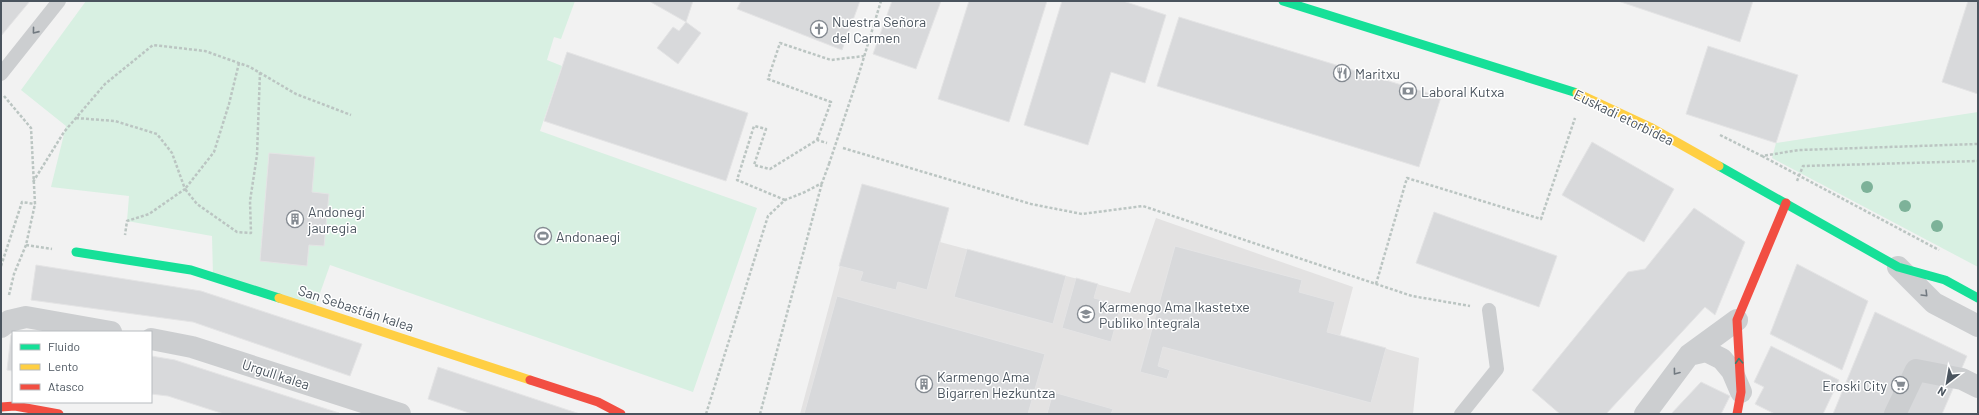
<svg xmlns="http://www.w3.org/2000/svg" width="1979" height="415" viewBox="0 0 1979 415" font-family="Barlow,sans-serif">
<rect width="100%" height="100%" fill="#f2f2f2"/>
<path fill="#e3e2e2" d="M862,184L949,208L940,242L1130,293L1156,218L1353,287L1340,336L1419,358L1413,414H800Z"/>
<path fill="#d8f0e2" d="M86,1H575L561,39L554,37L547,60L562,66L540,131L757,208L693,392L330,265L314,310L213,276L212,236L127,221L129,196L51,187L66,126L21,90Z
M1978,112V267L1772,158L1776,143Z"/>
<path fill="#d8d9db" stroke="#e4e4e5" d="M1,1H30L1,36Z
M649,1H693L686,22Z
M741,1H860L842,50L737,9Z
M892,1H941L916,69L873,54Z
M969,1H1047L1009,122L938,99Z
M1062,1H1123L1166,15L1145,83L1111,72L1088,145L1024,125Z
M1618,1H1753L1740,42Z
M1978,1V94L1942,82L1968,1Z
M1179,17L1441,97L1419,167L1157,86Z
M686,22L701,33L678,64L657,48L673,27L679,31Z
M1708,46L1798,75L1776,143L1686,114Z
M567,52L748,113L726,181L544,121Z
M1592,142L1674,189L1644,242L1562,195Z
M269,153L315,157L312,192L329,194L324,246L309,245L307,266L260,261Z
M862,184L949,208L927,290L898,282L896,290L860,281L863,272L839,266Z
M1694,208L1745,242L1715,315L1705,307L1606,414H1560L1532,390L1628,272L1645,269Z
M1434,212L1557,256L1539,307L1416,263Z
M1175,246L1302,280L1299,292L1335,302L1327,332L1386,348L1371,403L1163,347L1158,366L1170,370L1167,379L1140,372Z
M967,249L1066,276L1053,324L954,297Z
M1797,264L1868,301L1842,370L1770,334Z
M36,265L201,291L362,344L350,376L193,322L31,300Z
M1076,278L1098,284L1094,298L1121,305L1111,342L1062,328Z
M837,296L1045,354L1028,414H804Z
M1875,312L1967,356L1942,414H1833Z
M11,335L13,336V371L7,370Z
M1771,346L1839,380L1823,414H1775L1755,404L1764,387L1754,382Z
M151,356L175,360L339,413L224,414L168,396L151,394Z
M438,367L580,414H472L428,399Z
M1701,382L1730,396L1721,414H1671Z
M1053,392L1113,409L1111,414H1047Z"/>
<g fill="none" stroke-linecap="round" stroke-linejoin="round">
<path stroke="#bbc5c2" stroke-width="2.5" stroke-dasharray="3 2" stroke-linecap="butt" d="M239,63L229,104L214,152L185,189L197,204L237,232L251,233L250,201L257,155L260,72
M857,80L881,1
M4,96L31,128L35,204L26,245L52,249
M76,118L115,121L157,134L172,153L185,189L149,214L127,221L125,235
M1720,135L1762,156L1799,150L1978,144
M817,140L831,102L768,79L780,43L831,60L864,56
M843,148L1031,204L1082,214L1143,206L1412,296L1470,306
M1762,156L1939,250
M1797,181L1803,166L1978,161
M33,182L64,132L105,84L153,45L205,51L250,67L296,94L351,115
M785,200L737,180L754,126L766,129L754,165L770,169L817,140L827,143
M1,266L22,202L35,204
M1376,284L1407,178L1541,219L1575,118
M9,295L14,274L26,245
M706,414L768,216L785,200L805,192L822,183L829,164
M760,414L822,183"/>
<path stroke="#ccced0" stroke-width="14" d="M1,74L59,1
M1461,414L1497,369L1489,310"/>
<path stroke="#ccced0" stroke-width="22" d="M1898,267L1934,303L1978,326
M1,327L9,321L26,317L111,332
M151,339L192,347L400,414
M1689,355L1706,351L1722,359L1732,371L1741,392
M1645,414L1689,355L1737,320
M1895,414L1916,370L1962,379L1978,387"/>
<path stroke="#16e098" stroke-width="9" d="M1283,1L1577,93
M1719,166L1898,267L1945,280L1978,298
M76,252L191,270L279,298"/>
<path stroke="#ffcf43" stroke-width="9" d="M1577,93L1650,127L1719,166
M279,298L530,380"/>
<path stroke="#f24e42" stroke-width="9" d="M530,380L598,402L621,414
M1,407L15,406L59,414
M1737,414L1741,392L1737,320L1786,203"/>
<path stroke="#bbc5c2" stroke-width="2.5" stroke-dasharray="3 2" stroke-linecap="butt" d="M829,164L857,80"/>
</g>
<g fill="#7db299">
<circle cx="1867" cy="187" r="6"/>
<circle cx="1905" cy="206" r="6"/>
<circle cx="1937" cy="226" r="6"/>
</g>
<defs><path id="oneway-chevron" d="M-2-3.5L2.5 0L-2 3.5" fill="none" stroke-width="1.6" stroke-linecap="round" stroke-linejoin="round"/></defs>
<g stroke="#717980">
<use href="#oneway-chevron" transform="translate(35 31) rotate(129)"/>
<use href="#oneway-chevron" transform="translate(1925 294) rotate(45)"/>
<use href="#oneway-chevron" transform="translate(1676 372) rotate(127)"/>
</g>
<use stroke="#3a7e6f" href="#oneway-chevron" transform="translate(1739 361) rotate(-93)"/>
<defs>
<g id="church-ring" transform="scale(0.9)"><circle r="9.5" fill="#fff" stroke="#858b92" stroke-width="1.5"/><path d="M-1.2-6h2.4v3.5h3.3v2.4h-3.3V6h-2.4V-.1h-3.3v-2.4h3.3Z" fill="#858b92"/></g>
<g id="restaurant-ring" transform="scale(0.9)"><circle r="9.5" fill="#fff" stroke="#858b92" stroke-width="1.5"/><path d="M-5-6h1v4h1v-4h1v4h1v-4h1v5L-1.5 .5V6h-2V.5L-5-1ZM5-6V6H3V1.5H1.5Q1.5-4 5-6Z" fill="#858b92"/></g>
<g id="bank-ring" transform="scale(0.9)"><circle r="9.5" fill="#fff" stroke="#858b92" stroke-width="1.5"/><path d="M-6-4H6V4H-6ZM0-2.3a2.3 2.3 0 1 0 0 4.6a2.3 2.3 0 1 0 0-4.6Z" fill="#858b92"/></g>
<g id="building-ring" transform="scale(0.9)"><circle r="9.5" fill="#fff" stroke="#858b92" stroke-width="1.5"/><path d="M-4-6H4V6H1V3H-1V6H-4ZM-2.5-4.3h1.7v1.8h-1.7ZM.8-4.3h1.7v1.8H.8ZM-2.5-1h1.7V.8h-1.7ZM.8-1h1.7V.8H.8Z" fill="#858b92"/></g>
<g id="stadium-ring" transform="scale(0.9)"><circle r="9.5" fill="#fff" stroke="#858b92" stroke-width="1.5"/><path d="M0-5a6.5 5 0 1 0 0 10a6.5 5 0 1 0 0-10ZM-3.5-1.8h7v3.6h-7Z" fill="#858b92"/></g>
<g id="school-ring" transform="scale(0.9)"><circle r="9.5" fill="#fff" stroke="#858b92" stroke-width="1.5"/><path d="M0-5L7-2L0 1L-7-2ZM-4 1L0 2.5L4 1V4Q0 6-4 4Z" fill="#858b92"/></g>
<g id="supermarket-ring" transform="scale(0.9)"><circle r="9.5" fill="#fff" stroke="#858b92" stroke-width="1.5"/><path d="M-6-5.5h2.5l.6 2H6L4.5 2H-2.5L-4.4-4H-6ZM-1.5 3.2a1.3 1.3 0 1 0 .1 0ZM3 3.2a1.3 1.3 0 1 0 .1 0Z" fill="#858b92"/></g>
</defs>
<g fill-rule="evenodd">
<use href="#church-ring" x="819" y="29"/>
<use href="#restaurant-ring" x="1342" y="73"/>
<use href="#bank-ring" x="1408" y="91"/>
<use href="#building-ring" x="295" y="219"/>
<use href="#stadium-ring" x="543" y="236"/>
<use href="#school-ring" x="1086" y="314"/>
<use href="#building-ring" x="924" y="384"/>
<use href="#supermarket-ring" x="1900" y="385"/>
</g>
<g text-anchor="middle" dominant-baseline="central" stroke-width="3" stroke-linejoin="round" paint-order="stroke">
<g font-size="14" fill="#4a545e" stroke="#fff" text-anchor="start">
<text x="832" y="21">Nuestra Señora<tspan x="832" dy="16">del Carmen</tspan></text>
<text x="1355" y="73">Maritxu</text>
<text x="1421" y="91">Laboral Kutxa</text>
<text x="308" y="211">Andonegi<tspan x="308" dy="16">jauregia</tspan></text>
<text x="556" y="236">Andonaegi</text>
<text x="1099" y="306">Karmengo Ama Ikastetxe<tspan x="1099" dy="16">Publiko Integrala</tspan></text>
<text x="937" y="376">Karmengo Ama<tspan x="937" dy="16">Bigarren Hezkuntza</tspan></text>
<text x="1887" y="385" text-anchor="end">Eroski City</text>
</g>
<g font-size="14" fill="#4a545e" stroke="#fff">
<text transform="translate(1624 117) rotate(26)">Euskadi etorbidea</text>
<text transform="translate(356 308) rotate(18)">San Sebastián kalea</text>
<text transform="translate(276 374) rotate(18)">Urgull kalea</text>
</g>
</g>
<rect width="1979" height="415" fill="none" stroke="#4a545e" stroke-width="4"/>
<rect x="12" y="331" width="140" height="72" fill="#ffffff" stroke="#b7bbbf"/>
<rect x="20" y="344" width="20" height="6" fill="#16e098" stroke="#b7bbbf"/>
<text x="48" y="351" font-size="12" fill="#4a545e">Fluido</text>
<rect x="20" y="364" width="20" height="6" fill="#ffcf43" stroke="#b7bbbf"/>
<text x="48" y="371" font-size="12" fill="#4a545e">Lento</text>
<rect x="20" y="384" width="20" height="6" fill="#f24e42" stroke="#b7bbbf"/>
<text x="48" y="391" font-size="12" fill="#4a545e">Atasco</text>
<g transform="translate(1947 383) rotate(211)" stroke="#ffffff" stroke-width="3" paint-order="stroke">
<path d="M0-3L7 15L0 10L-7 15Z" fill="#4a545e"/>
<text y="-6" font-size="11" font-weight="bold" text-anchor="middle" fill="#4a545e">N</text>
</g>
</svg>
